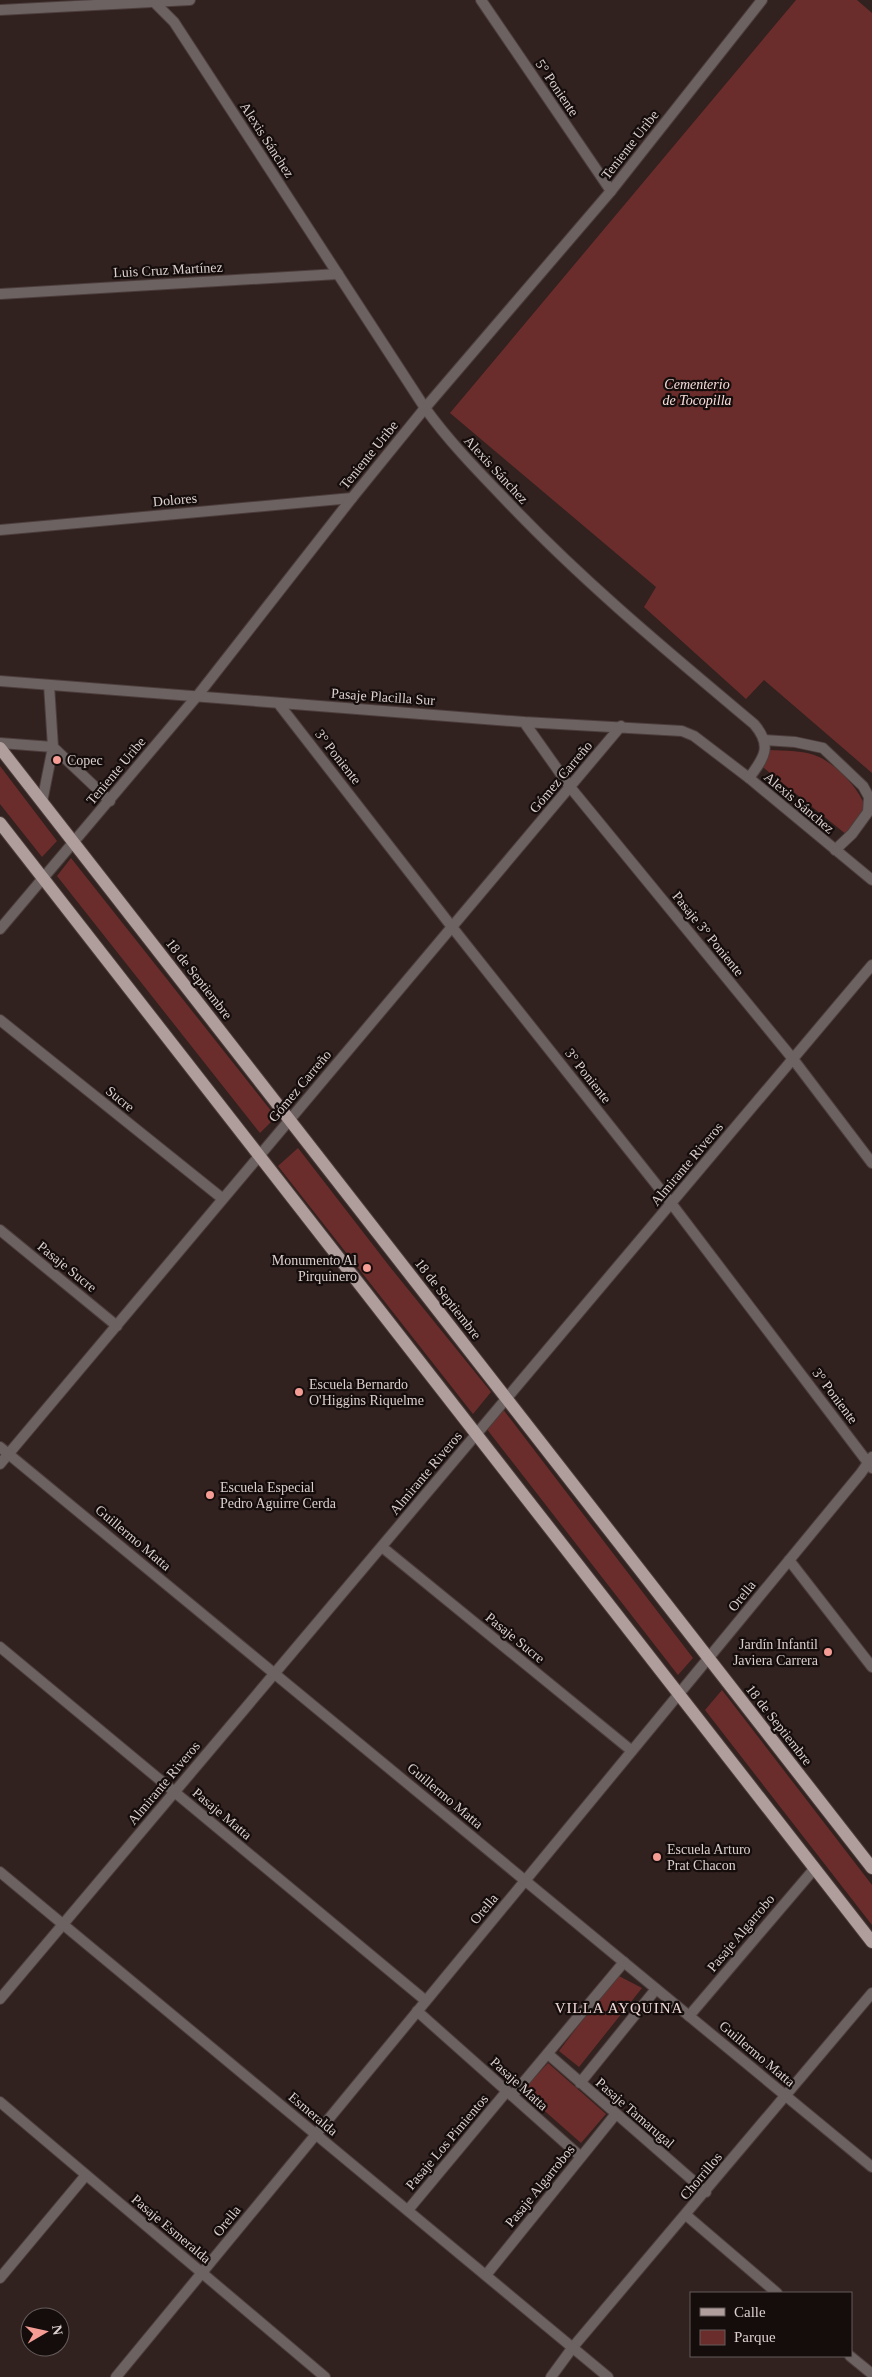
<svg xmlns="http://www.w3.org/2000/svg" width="872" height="2377" viewBox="0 0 872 2377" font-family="Georgia,serif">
<rect width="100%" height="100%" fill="#31211f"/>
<path fill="#6b2d2b" d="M796,0H857L872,13V773L764,680L746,699L644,607L656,587L450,413Z
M769,750C784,751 805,750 819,757C837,765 863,792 866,811L847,835L760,765Z
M0,766L57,841L42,857L0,804Z
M71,858L276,1117L260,1133L57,876Z
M298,1148L390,1267L491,1392L473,1414L278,1166Z
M502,1408L693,1658L678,1675L486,1428Z
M722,1690L872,1885V1925L705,1710Z
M617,1975L642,1988L579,2067L559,2051Z
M548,2063L606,2114L581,2143L522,2091Z"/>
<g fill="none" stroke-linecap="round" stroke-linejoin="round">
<g stroke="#4c3d3b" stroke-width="12">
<path id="service" d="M764,740L795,742L823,748L863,786L869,797L868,812L852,834L835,850
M0,743L53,747L110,801
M42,802L53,747L49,685"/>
</g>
<g stroke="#4c3d3b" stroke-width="12">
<path id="minor" d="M481,0L611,191
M0,10L190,0
M0,294L338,274
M0,530L352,498
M0,681L524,722L682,731L694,736L749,778
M278,703L452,927L671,1203L872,1468
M524,722L570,787L793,1059L872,1163
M0,1020L223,1199
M0,1230L117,1326
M0,1464L621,726
M382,1547L632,1751
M789,1560L872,1667
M0,1647L426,2001
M0,1999L872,965
M417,2011L581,2157
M689,2016L815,1868
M548,2054L706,2192
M580,2083L656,1989
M512,2096L624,1962
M0,2102L325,2377
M408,2210L507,2091
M686,2215L777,2293
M486,2275L615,2115
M0,2278L86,2175
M850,2356L872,2374
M116,2377L861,1473L872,1457
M551,2377L573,2347L872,1993"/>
</g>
<g stroke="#4c3d3b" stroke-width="12">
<path id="tertiary" d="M152,0L174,22L425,408C448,440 475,468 502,496C580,579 667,651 754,724C773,746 764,758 749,778L872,880
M0,929L198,695L352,498L425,408L611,191L762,0
M0,1447L872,2167
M0,1872L608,2377"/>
</g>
<g stroke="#4c3d3b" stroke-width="14">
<path id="primary" d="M0,748L872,1868
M0,823L872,1942"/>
</g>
<use href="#service" stroke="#6b6261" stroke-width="10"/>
<use href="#minor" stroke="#6b6261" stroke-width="10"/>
<use href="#tertiary" stroke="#6b6261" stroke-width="10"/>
<use href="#primary" stroke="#b09e9c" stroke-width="12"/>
</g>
<g fill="#f59c95" stroke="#140d0c" stroke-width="2">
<circle cx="57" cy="760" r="5"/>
<circle cx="367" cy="1268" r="5"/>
<circle cx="299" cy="1392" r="5"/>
<circle cx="210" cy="1495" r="5"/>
<circle cx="828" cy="1652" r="5"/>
<circle cx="657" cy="1857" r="5"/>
</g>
<g text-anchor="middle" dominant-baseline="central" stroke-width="4.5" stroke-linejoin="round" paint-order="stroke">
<g font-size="14" fill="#dcd0cf" stroke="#140d0c">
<text transform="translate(557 88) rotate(56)">5° Poniente</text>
<text transform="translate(267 140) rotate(57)">Alexis Sánchez</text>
<text transform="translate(630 145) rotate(-52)">Teniente Uribe</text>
<text transform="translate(168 270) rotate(-3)">Luis Cruz Martínez</text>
<text transform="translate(369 455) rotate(-51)">Teniente Uribe</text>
<text transform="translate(496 470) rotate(47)">Alexis Sánchez</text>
<text transform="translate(175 500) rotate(-5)">Dolores</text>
<text transform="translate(383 697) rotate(4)">Pasaje Placilla Sur</text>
<text transform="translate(338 757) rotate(52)">3° Poniente</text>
<text transform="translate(116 771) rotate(-50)">Teniente Uribe</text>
<text transform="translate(561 777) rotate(-50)">Gómez Carreño</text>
<text transform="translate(799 803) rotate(40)">Alexis Sánchez</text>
<text transform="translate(708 934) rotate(51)">Pasaje 3° Poniente</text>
<text transform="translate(199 979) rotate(52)">18 de Septiembre</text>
<text transform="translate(588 1076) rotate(52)">3° Poniente</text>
<text transform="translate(300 1086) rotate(-50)">Gómez Carreño</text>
<text transform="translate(120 1099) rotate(39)">Sucre</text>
<text transform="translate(687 1164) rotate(-50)">Almirante Riveros</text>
<text transform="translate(67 1267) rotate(39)">Pasaje Sucre</text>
<text transform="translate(448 1299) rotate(52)">18 de Septiembre</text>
<text transform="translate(835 1396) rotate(53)">3° Poniente</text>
<text transform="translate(426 1473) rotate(-50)">Almirante Riveros</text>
<text transform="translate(133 1538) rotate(40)">Guillermo Matta</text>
<text transform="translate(742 1596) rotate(-51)">Orella</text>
<text transform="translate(515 1638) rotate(39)">Pasaje Sucre</text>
<text transform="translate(779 1725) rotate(52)">18 de Septiembre</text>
<text transform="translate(164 1783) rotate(-50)">Almirante Riveros</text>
<text transform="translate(445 1796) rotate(40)">Guillermo Matta</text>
<text transform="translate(222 1814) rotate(40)">Pasaje Matta</text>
<text transform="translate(484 1909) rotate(-50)">Orella</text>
<text transform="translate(741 1933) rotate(-50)">Pasaje Algarrobo</text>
<text transform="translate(757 2054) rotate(40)">Guillermo Matta</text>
<text transform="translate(519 2084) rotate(42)">Pasaje Matta</text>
<text transform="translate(635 2113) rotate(41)">Pasaje Tamarugal</text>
<text transform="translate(313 2114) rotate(40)">Esmeralda</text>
<text transform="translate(447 2142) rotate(-50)">Pasaje Los Pimientos</text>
<text transform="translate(701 2176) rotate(-50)">Chorrillos</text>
<text transform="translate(540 2186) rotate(-51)">Pasaje Algarrobos</text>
<text transform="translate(227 2221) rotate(-51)">Orella</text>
<text transform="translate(171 2229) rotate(40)">Pasaje Esmeralda</text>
</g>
<g font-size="14" font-style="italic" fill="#f7ddda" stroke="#140d0c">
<text x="697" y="384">Cementerio<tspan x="697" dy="16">de Tocopilla</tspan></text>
</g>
<g font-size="14" fill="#dcd0cf" stroke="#140d0c" text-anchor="start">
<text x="67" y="760">Copec</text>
<text x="357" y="1260" text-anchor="end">Monumento Al<tspan x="357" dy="16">Pirquinero</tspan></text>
<text x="309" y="1384">Escuela Bernardo<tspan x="309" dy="16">O'Higgins Riquelme</tspan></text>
<text x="220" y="1487">Escuela Especial<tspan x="220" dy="16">Pedro Aguirre Cerda</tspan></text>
<text x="818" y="1644" text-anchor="end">Jardín Infantil<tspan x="818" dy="16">Javiera Carrera</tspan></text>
<text x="667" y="1849">Escuela Arturo<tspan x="667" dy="16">Prat Chacon</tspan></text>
</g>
<g font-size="15" letter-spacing="1" fill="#f2dbd8" stroke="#140d0c">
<text x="619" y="2008">VILLA AYQUINA</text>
</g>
</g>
<rect x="690" y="2292" width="162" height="65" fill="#140d0c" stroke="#645b5a"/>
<rect x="700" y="2308" width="25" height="8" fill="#b09e9c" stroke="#645b5a"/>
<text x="734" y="2317" font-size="15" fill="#dcd0cf">Calle</text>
<rect x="700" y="2330" width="25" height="15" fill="#6b2d2b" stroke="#645b5a"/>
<text x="734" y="2342" font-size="15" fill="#dcd0cf">Parque</text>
<g transform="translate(45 2332) rotate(81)"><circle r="24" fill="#140d0c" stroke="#645b5a"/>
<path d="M0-4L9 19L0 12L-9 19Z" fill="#f59c95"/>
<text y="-8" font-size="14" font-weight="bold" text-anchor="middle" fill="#dcd0cf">N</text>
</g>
</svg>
